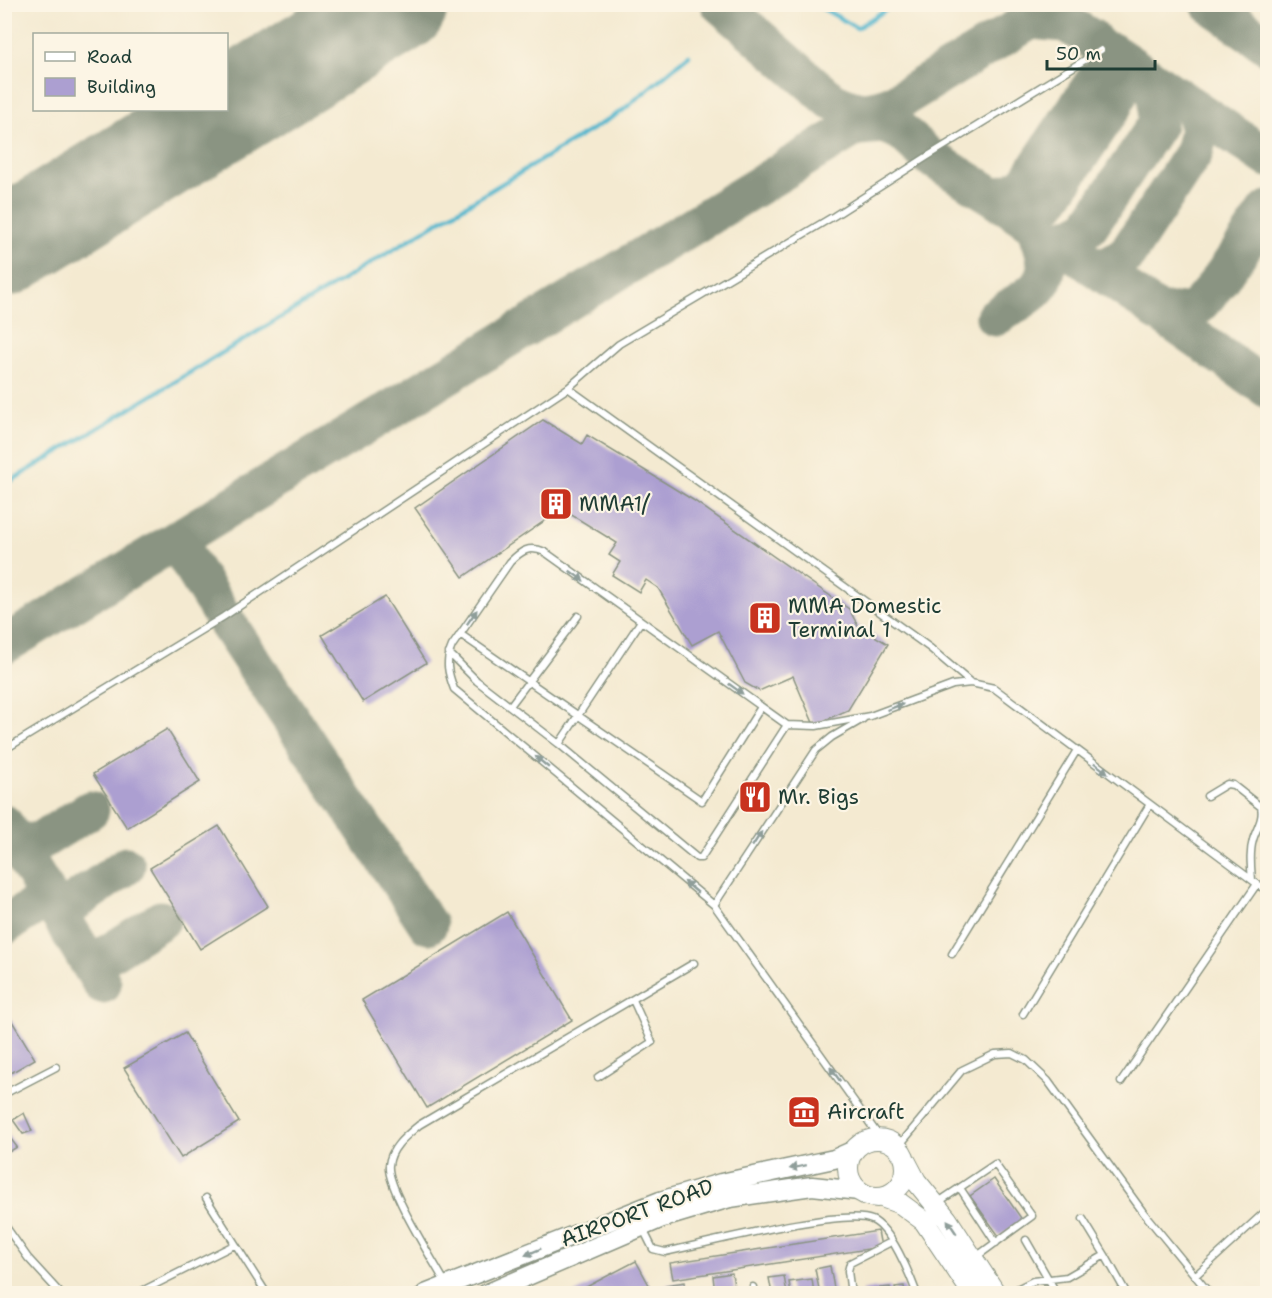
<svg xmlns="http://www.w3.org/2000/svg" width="1272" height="1298" viewBox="0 0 1272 1298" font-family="'Shantell Sans',sans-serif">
<rect width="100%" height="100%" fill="#fcf5e5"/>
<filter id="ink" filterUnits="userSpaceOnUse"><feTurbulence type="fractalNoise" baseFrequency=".0167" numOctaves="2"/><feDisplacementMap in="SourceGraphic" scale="12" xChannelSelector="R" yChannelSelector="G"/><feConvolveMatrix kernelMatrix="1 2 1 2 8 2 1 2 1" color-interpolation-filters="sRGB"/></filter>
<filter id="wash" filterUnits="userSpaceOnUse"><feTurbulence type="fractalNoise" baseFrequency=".008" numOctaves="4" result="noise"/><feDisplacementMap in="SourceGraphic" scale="24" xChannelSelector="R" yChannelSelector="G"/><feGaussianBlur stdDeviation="1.35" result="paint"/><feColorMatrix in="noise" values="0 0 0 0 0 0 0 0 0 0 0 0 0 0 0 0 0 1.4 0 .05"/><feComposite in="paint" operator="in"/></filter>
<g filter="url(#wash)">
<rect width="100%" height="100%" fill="#f4ead1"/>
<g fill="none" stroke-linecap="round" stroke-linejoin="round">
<path stroke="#4fb6cd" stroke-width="4.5" d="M815,4L857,28L895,4
M4,485L622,111L689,55"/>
<path stroke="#8a9482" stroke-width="39" d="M720,4L831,100C857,113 867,114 893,104
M1210,4L1268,46
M1032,20L1065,23L1091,38L1101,50L1116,55L1268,158
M241,102L305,35L332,4
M860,126L883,124L901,131L928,156L996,198L1268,389
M996,198L1017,190L1027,182L1095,80L1108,74L1114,64L1112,52
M1017,213L1032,212L1049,202L1113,106L1123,84L1116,55
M1055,240L1074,235L1089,226L1157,124L1158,100L1148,76
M1092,266L1109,265L1127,254L1194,152L1200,128L1193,107
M1156,311C1167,312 1181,315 1192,310C1207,303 1255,228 1268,210
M995,317C1041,288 1060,283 1035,226
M176,541L223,617L428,925
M4,645L1057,4
M4,824L102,984
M13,838L27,843L42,840L90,810
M53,903L69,906L126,866
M4,926L41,902L45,890
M86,957L100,959L161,920"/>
<path stroke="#8a9482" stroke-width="98" d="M4,248L399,4"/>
</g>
<g id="blocks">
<path fill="#ac9fd1" d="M543,420L582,444L587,435L693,500L849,609L858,626L888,644L848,710L814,725L793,676L759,691L745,683L718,631L692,645L658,588L646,580L639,592L612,575L620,562L609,555L617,543L562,509L463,577L415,508Z
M385,597L426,663L363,702L322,635Z
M167,729L200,782L127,828L93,774Z
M219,826L268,906L200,949L150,868Z
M507,912L572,1020L427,1108L362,1000Z
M4,1008L35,1059L4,1077Z
M185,1033L239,1122L181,1158L124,1068Z
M24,1113L32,1131L23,1134L13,1120Z
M4,1130L17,1147L4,1155Z
M994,1179L1023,1221L999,1236L970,1196Z
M878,1231L881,1247L673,1279L670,1263Z
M636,1261L649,1285L636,1292L638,1294H573Z
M830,1266L835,1294H820L815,1269Z
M732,1273L735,1294H715L713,1276Z
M784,1276L787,1294H772L769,1278Z
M812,1279L814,1294H791L789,1282Z
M685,1282L686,1294H667L666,1285Z
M904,1286L905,1294H896L895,1287Z
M890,1287L891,1294H863L862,1290Z"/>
</g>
</g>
<g filter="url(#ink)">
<use href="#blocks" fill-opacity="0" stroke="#8a9482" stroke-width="1.5"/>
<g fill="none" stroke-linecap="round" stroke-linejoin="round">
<g stroke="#8a9482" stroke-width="9">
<path id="service" d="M568,388L930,648L971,683
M460,634L702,801L761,707
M449,653L477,681L559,744L697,858H701L787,725
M510,706L578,616
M559,744L641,621
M4,750L223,617L568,388L619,344L834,216L928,156L1101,50
M1207,796L1227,784L1233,785L1261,807C1264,819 1256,829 1253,840C1249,853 1251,867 1252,880
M714,905L816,750L832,737L863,719
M952,954L1077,750
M1023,1014L1150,804
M598,1077L652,1042L633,1000
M1121,1082L1257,884
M4,1094L56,1067
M881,1139L714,905L454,689C448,673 445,662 452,646L510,562C521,551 529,545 545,552L787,725L816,726L870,716L953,685L971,683L994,688L1268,892
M898,1147L962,1070L995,1054L1012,1053L1026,1060L1048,1081L1143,1212L1210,1294
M960,1188L996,1243
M206,1198L267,1294
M937,1203L995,1164L1032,1216L976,1257
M4,1224L28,1258L61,1294
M642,1227L653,1249L665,1252C700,1245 845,1207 872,1220C891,1228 910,1275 917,1294
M1026,1240L1057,1294
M1105,1255L1127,1294
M1196,1275L1268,1209
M446,1284C434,1262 386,1187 389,1165C391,1147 406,1136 419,1125L694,963
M753,1287L754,1294
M136,1294L234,1245
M851,1294L848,1271L850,1263L891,1242
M1007,1294L1033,1281L1067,1277L1105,1255L1083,1219"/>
</g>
<g stroke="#8a9482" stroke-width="21">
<path id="secondary" d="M425,1294L660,1201L721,1183L834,1159L854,1150
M486,1294L660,1219L730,1198L812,1186L859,1191"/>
</g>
<g stroke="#8a9482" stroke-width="22">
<path id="primary" d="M848 1168a29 29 0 1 1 58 0a29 29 0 1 1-58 0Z
M905,1160L916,1181L947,1219L996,1294
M882,1197L901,1204L924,1221L973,1294"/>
</g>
<use href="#service" stroke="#fff" stroke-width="6"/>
<use href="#secondary" stroke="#fff" stroke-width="18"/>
<use href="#primary" stroke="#fff" stroke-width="20"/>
</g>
<defs><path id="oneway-solid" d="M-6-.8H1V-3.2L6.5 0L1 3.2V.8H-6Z" transform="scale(1.5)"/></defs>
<g fill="#8f9e9a">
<use href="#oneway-solid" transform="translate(577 576) rotate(36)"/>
<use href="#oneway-solid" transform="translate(472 617) rotate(-55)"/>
<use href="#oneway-solid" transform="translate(736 689) rotate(36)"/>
<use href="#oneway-solid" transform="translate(895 707) rotate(-20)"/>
<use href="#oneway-solid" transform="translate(542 762) rotate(-140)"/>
<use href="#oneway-solid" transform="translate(1101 768) rotate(37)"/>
<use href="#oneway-solid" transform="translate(757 839) rotate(-57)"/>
<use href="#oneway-solid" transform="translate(691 887) rotate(-140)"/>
<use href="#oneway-solid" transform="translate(835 1074) rotate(-126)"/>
<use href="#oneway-solid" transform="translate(798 1167) rotate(168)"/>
<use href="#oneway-solid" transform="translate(952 1227) rotate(-124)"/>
<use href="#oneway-solid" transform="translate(533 1252) rotate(157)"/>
</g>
</g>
<defs>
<g id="building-square" transform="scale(1.725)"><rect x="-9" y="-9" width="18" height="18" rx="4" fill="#c8321e" stroke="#fcf5e5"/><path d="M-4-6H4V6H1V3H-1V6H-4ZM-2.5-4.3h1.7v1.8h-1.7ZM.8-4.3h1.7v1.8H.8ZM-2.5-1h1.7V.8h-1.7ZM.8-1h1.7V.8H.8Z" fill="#fff"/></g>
<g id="restaurant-square" transform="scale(1.725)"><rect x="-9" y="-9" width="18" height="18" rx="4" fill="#c8321e" stroke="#fcf5e5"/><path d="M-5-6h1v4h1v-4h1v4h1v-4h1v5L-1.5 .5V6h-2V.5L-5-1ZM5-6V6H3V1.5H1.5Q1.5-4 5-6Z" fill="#fff"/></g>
<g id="museum-square" transform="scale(1.725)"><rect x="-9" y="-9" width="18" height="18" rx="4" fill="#c8321e" stroke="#fcf5e5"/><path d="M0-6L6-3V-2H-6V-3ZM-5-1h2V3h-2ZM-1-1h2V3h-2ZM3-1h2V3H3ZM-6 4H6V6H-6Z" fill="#fff"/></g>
</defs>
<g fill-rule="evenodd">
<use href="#building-square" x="556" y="504"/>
<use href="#building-square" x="765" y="618"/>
<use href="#restaurant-square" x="755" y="797"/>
<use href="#museum-square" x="804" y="1112"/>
</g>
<g text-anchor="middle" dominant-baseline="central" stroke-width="4.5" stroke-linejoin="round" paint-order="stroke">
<g font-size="21" fill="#1f3d34" stroke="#fcf5e5" text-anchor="start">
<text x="579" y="504">MMA1/</text>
<text x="788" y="606">MMA Domestic<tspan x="788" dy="24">Terminal 1</tspan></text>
<text x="778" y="797">Mr. Bigs</text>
<text x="827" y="1112">Aircraft</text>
</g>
<g font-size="21" fill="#1f3d34" stroke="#fcf5e5">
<text transform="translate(637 1213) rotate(-20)">AIRPORT ROAD</text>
</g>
</g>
<rect width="1272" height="1298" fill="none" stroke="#fcf5e5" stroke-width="24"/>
<rect x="33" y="33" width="195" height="78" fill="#fcf5e5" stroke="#a4ab9e" stroke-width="1.5"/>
<rect x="45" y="52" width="30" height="9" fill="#ffffff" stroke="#a4ab9e" stroke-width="1.5"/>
<text x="87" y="63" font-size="18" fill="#1f3d34">Road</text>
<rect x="45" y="78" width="30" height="18" fill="#ac9fd1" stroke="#a4ab9e" stroke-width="1.5"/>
<text x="87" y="93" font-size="18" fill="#1f3d34">Building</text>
<path d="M1047 60v9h108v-9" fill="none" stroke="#1f3d34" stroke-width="3"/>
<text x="1056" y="60" font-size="18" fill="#1f3d34" stroke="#fcf5e5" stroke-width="4.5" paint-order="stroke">50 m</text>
</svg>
